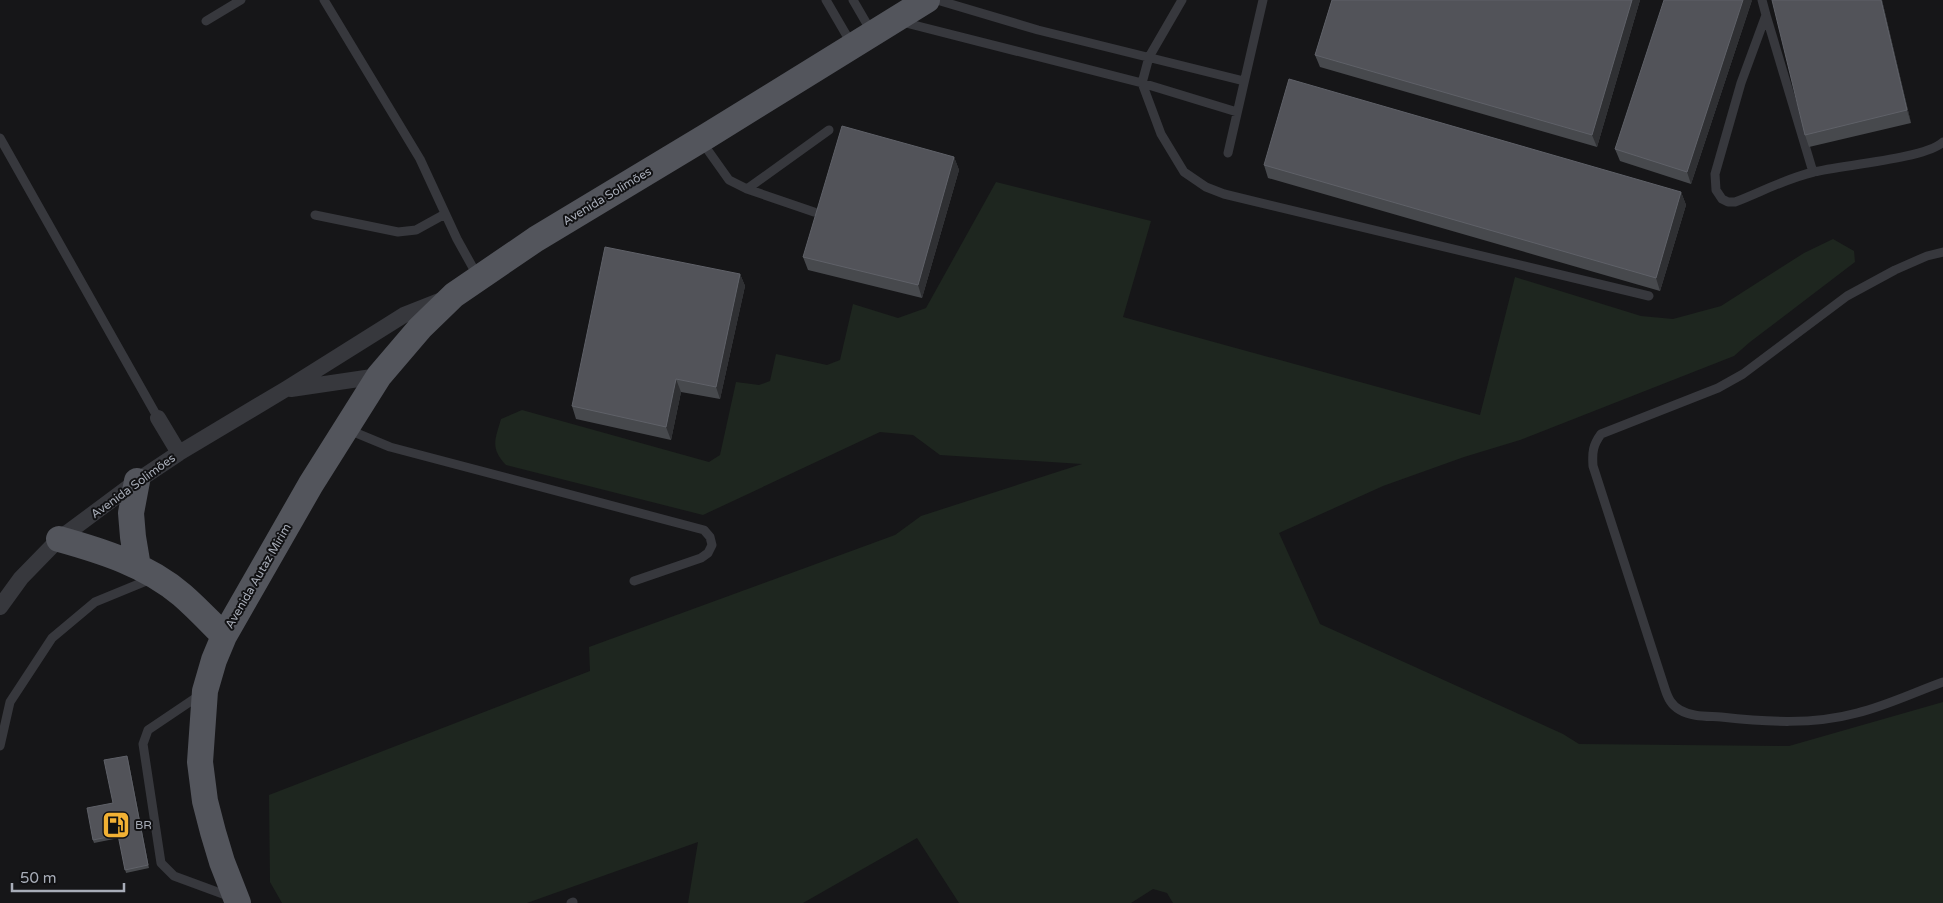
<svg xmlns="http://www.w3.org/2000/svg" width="1943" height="903" viewBox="0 0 1943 903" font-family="'Varela Round',sans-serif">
<rect width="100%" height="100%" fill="#161618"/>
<path fill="#1e261f" d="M996,182L1151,221L1123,317L1480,415L1515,277L1641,316L1673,319L1721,306L1804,253L1833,239L1854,251L1855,262L1750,342L1734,356L1520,440L1464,457L1383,486L1279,533L1320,624L1563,734L1579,744L1789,746L1943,702V903H1173L1167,893L1153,889L1131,903H959L917,838L803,903H688L698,842L527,903H282L270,882L269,795L590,671L589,647L895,535L921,516L1082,464L940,455L913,435L880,432L703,515L506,465C490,448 495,440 501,419L522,410L709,462L720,455L736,382L759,385L770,381L776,354L827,365L840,360L853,304L898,318L926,308Z"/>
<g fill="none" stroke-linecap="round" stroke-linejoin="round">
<path stroke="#37383d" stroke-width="9" d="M324,0L420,159L457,239L477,275
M826,0L851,43
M853,0L871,31
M937,0L1038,30L1244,81
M1182,0L1149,57L1142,83L1161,134L1184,172L1206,187L1224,194L1649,296
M1762,0L1766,15L1741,83L1715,174L1716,190L1722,199L1728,202H1735C1761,192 1787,178 1814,172C1842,165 1924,159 1943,142
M1766,15L1813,172
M206,21L241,0
M902,22L1142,83L1237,112
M0,138L158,418
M702,142L729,180L747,189L814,212
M1228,153L1263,0
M747,189L829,130
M315,215L398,232L416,230L445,214
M1943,252L1927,256L1895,270L1847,296L1743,374L1718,388L1601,434C1593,445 1592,452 1593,466L1665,689C1668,698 1671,705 1680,710C1692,717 1707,716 1721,717C1766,722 1813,725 1857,713C1886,706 1915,692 1943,682
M349,430L390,447L704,530L710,537L712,545L708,553L701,558L634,581
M200,695L148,730L143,744L161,863L174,876L231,897
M0,746L10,702L52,638L95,602L151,579
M571,903L573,902"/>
<path stroke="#37383d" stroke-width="16" d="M291,389L379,376
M158,418L179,453
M0,607L21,578L59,539L137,481L179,453L286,389L404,315L442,300"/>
<path stroke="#53555c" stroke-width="26" d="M137,481L131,513L133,537L138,567
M59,539C102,551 147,565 182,595C197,608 210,622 224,636
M238,903L222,862L213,832L205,801L200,762L205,691L214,660L224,636L311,484L379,376L420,328L454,295L536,239L707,136L927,0"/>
</g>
<path fill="#47494d" d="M1332,0H1640L1597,147L1320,67L1315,55Z
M1752,0L1691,184L1620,161L1615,149Z
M1882,0L1911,123L1809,147L1805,135Z
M954,157L959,170L922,298L808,270L803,257Z
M1264,165L1681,192L1686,205L1660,291L1268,178Z
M740,274L745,286L720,399L681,392L671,440L576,419L572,406Z
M128,759L149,868L126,873L119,838L94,843L93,840L113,803Z"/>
<path fill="#2f3033" d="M1632,0H1640L1597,147L1592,135Z
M1743,0H1752L1691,184L1687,172Z
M1881,0H1882L1911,123L1907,110Z
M954,157L959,170L922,298L918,285Z
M1681,192L1686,205L1660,291L1656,278Z
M740,274L745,286L720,399L716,387Z
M676,379L681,392L671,440L666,427Z
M127,756L128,759L149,868L148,865Z"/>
<path fill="#525359" stroke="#5f6168" d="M1332,0H1632L1592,135L1315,55Z
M1664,0H1743L1687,172L1615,149Z
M1772,0H1881L1907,110L1805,135Z
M1289,79L1681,192L1656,278L1264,165Z
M842,126L954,157L918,285L803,257Z
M605,247L740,274L716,387L676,379L666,427L572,406Z
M127,756L148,865L125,870L118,835L93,840L87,808L113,803L104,760Z"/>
<defs>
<g id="fuel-square" transform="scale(1.4375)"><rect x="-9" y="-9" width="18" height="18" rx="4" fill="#f2b134" stroke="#111113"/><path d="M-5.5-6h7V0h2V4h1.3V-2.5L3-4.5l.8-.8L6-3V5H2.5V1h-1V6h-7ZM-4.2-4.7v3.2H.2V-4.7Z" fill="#111"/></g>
</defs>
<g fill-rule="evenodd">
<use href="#fuel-square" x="116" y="825"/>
</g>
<g text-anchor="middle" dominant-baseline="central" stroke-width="4" stroke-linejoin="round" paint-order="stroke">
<g font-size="12" fill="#a8adb8" stroke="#111113">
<text transform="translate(607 196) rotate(-31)">Avenida Solimões</text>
<text transform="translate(133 486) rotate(-36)">Avenida Solimões</text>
<text transform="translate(258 576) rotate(-60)">Avenida Autaz Mirim</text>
</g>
<g font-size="12" fill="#a8adb8" stroke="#111113" text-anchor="start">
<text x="135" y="825">BR</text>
</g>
</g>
<path d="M12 883v8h112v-8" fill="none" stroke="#a8adb8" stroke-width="2.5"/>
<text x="20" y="883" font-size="15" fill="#a8adb8" stroke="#111113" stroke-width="4" paint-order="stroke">50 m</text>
</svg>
